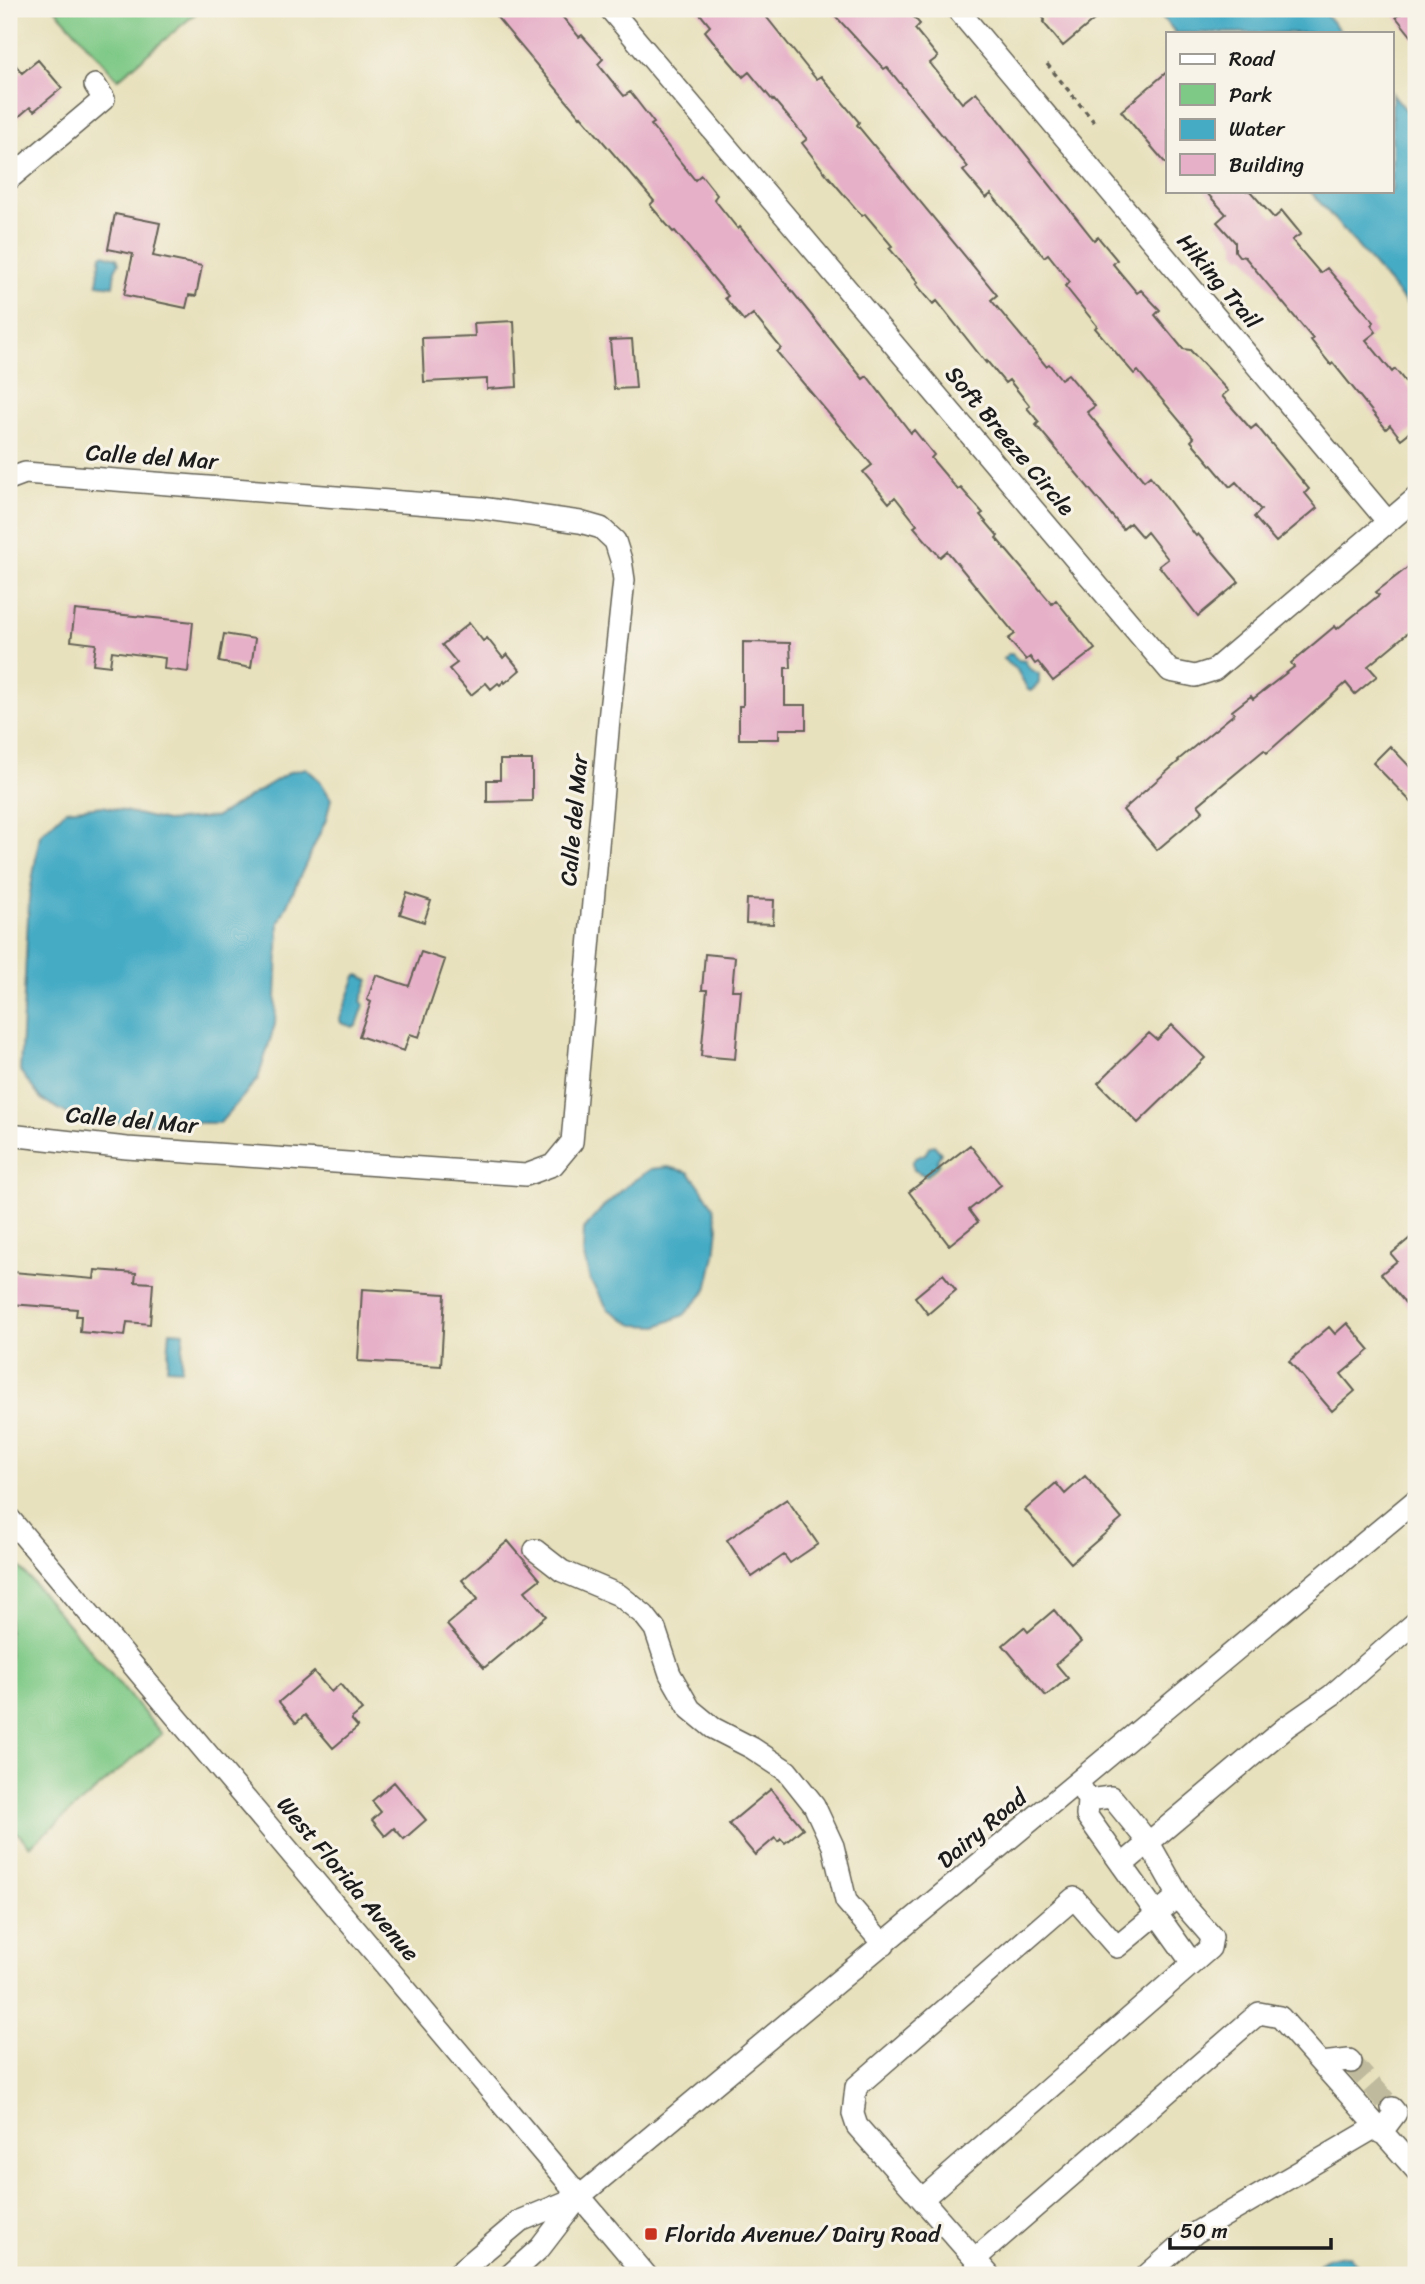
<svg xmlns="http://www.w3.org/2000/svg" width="1425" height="2284" viewBox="0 0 1425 2284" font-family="Sriracha,sans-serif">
<rect width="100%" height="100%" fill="#f7f3e8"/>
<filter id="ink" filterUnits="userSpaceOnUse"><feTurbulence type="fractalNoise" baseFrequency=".0143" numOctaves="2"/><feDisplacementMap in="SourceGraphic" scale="14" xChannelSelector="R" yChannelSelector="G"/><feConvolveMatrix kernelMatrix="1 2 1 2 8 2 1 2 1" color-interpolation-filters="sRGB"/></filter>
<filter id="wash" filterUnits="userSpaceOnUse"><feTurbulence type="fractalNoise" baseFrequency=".00686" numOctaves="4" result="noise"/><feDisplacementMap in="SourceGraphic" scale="28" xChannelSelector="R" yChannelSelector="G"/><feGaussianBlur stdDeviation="1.57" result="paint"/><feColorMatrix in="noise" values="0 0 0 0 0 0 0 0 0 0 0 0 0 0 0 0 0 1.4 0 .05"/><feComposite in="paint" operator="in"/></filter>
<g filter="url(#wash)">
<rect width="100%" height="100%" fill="#e8e1bd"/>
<path fill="#7ec986" stroke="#4d7251" stroke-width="2" d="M55,9H201L118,79Z
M9,1555L162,1734L30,1846L9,1824Z"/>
<path fill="#45abc5" stroke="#306470" stroke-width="2" d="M1155,9H1321L1342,33H1176Z
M1392,93L1416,122V296L1407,304L1310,191H1392Z
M104,254L117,258L119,263L115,270L113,286L97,284L101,255Z
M1008,654H1012L1018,660L1025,661L1029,668L1039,674V683L1031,691L1028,690L1017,670L1003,659Z
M306,768L320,781L331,799L326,820L279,922L275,1024L258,1079L220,1123L82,1122L41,1099L20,1071L29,898L40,835L66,810L103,806L166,821L216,817L290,772Z
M359,975L369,980L361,1001L364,1005L357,1025L353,1027L341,1023L340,1019L356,976Z
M934,1145L941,1153L937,1161L940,1164L926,1176L914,1170L912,1163L915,1158L925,1154L930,1146Z
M668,1167L688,1172L697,1182L714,1208L718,1227L715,1255L707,1290L684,1315L658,1326L634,1325L608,1309L590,1280L583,1253L584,1229L602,1208L629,1184L651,1169Z
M170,1331L184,1332L181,1369L167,1368Z
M1349,2255L1367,2275H1308L1327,2257Z"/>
<g id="blocks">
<path fill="#e6b0c8" d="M490,9H556L579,37L582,35L603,59L598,64L624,96L630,92L654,123L651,125L695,180L701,175L717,195L714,199L738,229L740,227L863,379L867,376L911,433L914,430L934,455L931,458L958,490L961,488L983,513L980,515L998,536L996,538L1052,604L1056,600L1095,649L1053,681L1038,662L1035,664L1030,657L1026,660L1008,639L1015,634L947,551L940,557L914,527L917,525L895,497L889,503L863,472L872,465L777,352L781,348L753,314L744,321L725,298L728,296L675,231L673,232L650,205L654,201L581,116L580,117Z
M696,9H760L816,79L821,76L859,122L857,125L997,295L991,300L1046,366L1049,364L1061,379L1068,374L1095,406L1087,412L1144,481L1150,476L1196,536L1198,534L1239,582L1198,616L1159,566L1168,559L1147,532L1142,537L1130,523L1123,529L1036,425L1039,422L1027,408L1030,406L1009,380L1005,383L987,361L986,363L937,301L933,304L916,284L918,282L889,248L892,246L865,214L862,216L823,170L802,143L807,139L774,100L773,101L749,72L743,77L726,57L705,31L710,26Z
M829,9H907L920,24L915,29L938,57L930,63L962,103L976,92L1094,240L1098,237L1117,260L1113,264L1137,293L1141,290L1160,310L1155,315L1183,349L1190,350L1228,391L1222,396L1251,429L1256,425L1309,489L1305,493L1317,508L1276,542L1254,517L1261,510L1236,482L1230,487L1191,441L1194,438L1138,371L1134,374L1095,328L1097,326L1065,286L1070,282L1048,254L1044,257L991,194L986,198L963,171L968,167L887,67L884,69Z
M1036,9H1107L1063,46L1043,22L1045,20Z
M1407,9H1416V42L1396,17Z
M9,57L22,73L38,60L62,88L34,111L30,107L9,125Z
M1168,71V166L1121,111Z
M1205,191H1250L1274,218L1282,211L1301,234L1292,240L1320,273L1327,268L1374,322L1371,325L1376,332L1366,340L1392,372L1395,369L1416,395V427L1401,439L1390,425L1386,429L1333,363L1331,365L1311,340L1313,339L1245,257L1239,256L1235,251V242L1217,222L1226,214Z
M115,214L160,223L153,256L202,266L196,296L189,295L186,308L124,295L133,254L108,249Z
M514,321L517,387L487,389V379L424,382L422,338L475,336L474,323Z
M632,339L636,388L614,389L610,340Z
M1416,561V626L1368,666L1377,676L1355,694L1346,683L1267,753L1264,750L1198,805L1203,811L1157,850L1123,810L1179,761L1178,760L1234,714L1232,711L1251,696L1253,699L1294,667L1291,663L1335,626L1337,629L1379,595L1376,592Z
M75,610L193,622L188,672L164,669L165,658L112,651L110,666L93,664L96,644L71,641Z
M469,623L483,641L487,638L503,658L507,654L520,670L505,683L504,681L500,685L498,683L491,689L486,683L471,695L449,669L457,663L442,645Z
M224,634L255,639L251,668L219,662Z
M743,642L790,643L791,668H785V705H806V729H779V739H739V706H743Z
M1390,746L1416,773V807L1373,763Z
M500,760H532V801L487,802V780H500Z
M407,893L431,901L424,922L400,914Z
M747,899L774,900L773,924L746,923Z
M421,952L445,960L419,1037L410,1034L404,1051L359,1036L371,1002L367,1000L376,975L409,986Z
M705,954L735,957L732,990H741L735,1059L701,1056L707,990H702Z
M1172,1025L1205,1058L1138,1123L1098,1083L1149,1033L1157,1040Z
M970,1145L1001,1185L969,1210L978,1222L949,1245L909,1192Z
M1416,1233V1316L1381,1274L1397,1261L1391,1254Z
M95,1270L136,1273L135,1282L153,1283L150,1324L127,1322L125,1336L80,1332L81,1316H76L77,1309L11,1304L13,1272L94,1279Z
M943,1274L956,1290L928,1314L915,1297Z
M362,1289L445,1294L441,1366L358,1361Z
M1347,1323L1370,1350L1341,1374L1355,1391L1332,1411L1289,1361L1329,1327L1335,1334Z
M1085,1476L1122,1519L1071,1563L1025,1510L1056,1483L1065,1494Z
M787,1499L818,1544L790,1563L784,1555L752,1577L727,1540Z
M508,1541L540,1579L525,1591L546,1616L484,1668L447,1625L478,1599L462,1580Z
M1054,1610L1081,1642L1056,1664L1068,1678L1046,1696L1003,1645L1024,1627L1028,1632Z
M314,1672L331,1692L340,1684L362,1710L351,1719L358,1727L333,1748L305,1715L296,1723L279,1702Z
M394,1782L426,1820L404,1839L394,1828L385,1836L372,1820L381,1812L372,1801Z
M771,1789L803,1828L785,1843L781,1839L778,1842L775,1838L755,1855L729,1824Z"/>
</g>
</g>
<g filter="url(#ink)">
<use href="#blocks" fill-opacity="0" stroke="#636154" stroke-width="2"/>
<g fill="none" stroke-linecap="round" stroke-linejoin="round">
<path stroke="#bfba9d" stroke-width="21" stroke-dasharray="21 10" stroke-linecap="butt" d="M1351,2062L1392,2108"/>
<g stroke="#636154" stroke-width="24">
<path id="minor" d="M610,9L1170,671L1195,676L1214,670L1416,498
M957,9L1388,522
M9,179L104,99L95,85
M9,479L25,473L481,508L580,522L601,528L615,541L621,560L624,580L609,720L572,1142L553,1165L526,1175L127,1148L9,1135
M9,1518L646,2275
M535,1550L562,1571L619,1595L644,1615L655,1629L670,1674L690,1709L713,1728L752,1748L787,1771L814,1805L833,1846L846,1901L884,1945
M1081,1787L1088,1800L1087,1816L1192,1963
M1122,1865L1286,1727L1332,1695L1416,1622
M1321,2063L1349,2060L1351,2062
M1381,2133L1396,2113L1392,2108
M922,2199L1210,1948L1212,1937L1184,1905L1149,1843L1114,1800L1111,1797L1088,1800
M975,2259L1259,2013L1280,2017L1416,2170
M456,2275L520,2221L578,2197
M510,2275L540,2248L580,2196L1416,1500
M989,2275L857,2126L853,2114L856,2087L1074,1898L1117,1947L1178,1896
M1147,2275L1195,2233L1376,2127"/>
</g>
<path stroke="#636154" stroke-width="3.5" stroke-dasharray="5 5" stroke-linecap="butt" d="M1002,9L1008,16
M1047,64L1095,123"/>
<use href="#minor" stroke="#fff" stroke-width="21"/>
</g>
</g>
<rect fill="#c8321e" stroke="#f7f3e8" stroke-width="2.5" x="644" y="2227" width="14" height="14" rx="3.5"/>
<g text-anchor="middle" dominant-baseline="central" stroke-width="6" stroke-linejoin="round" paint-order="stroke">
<g font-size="23" fill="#1c1c1c" stroke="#f7f3e8">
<text transform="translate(1219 281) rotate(50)">Hiking Trail</text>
<text transform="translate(1010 441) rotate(50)">Soft Breeze Circle</text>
<text transform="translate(152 457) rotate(4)">Calle del Mar</text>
<text transform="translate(574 820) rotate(-85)">Calle del Mar</text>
<text transform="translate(132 1120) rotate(5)">Calle del Mar</text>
<text transform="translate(982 1829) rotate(-40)">Dairy Road</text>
<text transform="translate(348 1879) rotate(50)">West Florida Avenue</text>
</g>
<g font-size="23" fill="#1c1c1c" stroke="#f7f3e8" text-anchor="start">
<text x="665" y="2234">Florida Avenue/ Dairy Road</text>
</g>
</g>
<rect width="1425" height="2284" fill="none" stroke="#f7f3e8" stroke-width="35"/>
<rect x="1166" y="32" width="228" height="161" fill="#f7f3e8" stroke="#9f9d96" stroke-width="2"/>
<rect x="1180" y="54" width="35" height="10" fill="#ffffff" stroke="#9f9d96" stroke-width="2"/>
<text x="1229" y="66" font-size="21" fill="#1c1c1c">Road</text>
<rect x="1180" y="84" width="35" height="21" fill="#7ec986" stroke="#9f9d96" stroke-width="2"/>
<text x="1229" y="102" font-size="21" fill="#1c1c1c">Park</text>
<rect x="1180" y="119" width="35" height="21" fill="#45abc5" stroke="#9f9d96" stroke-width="2"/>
<text x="1229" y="136" font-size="21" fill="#1c1c1c">Water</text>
<rect x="1180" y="154" width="35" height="21" fill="#e6b0c8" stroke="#9f9d96" stroke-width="2"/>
<text x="1229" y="172" font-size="21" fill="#1c1c1c">Building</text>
<path d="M1170 2238v10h161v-10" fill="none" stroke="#1c1c1c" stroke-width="3.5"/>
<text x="1180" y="2238" font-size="21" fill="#1c1c1c" stroke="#f7f3e8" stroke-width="5" paint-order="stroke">50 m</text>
</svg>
